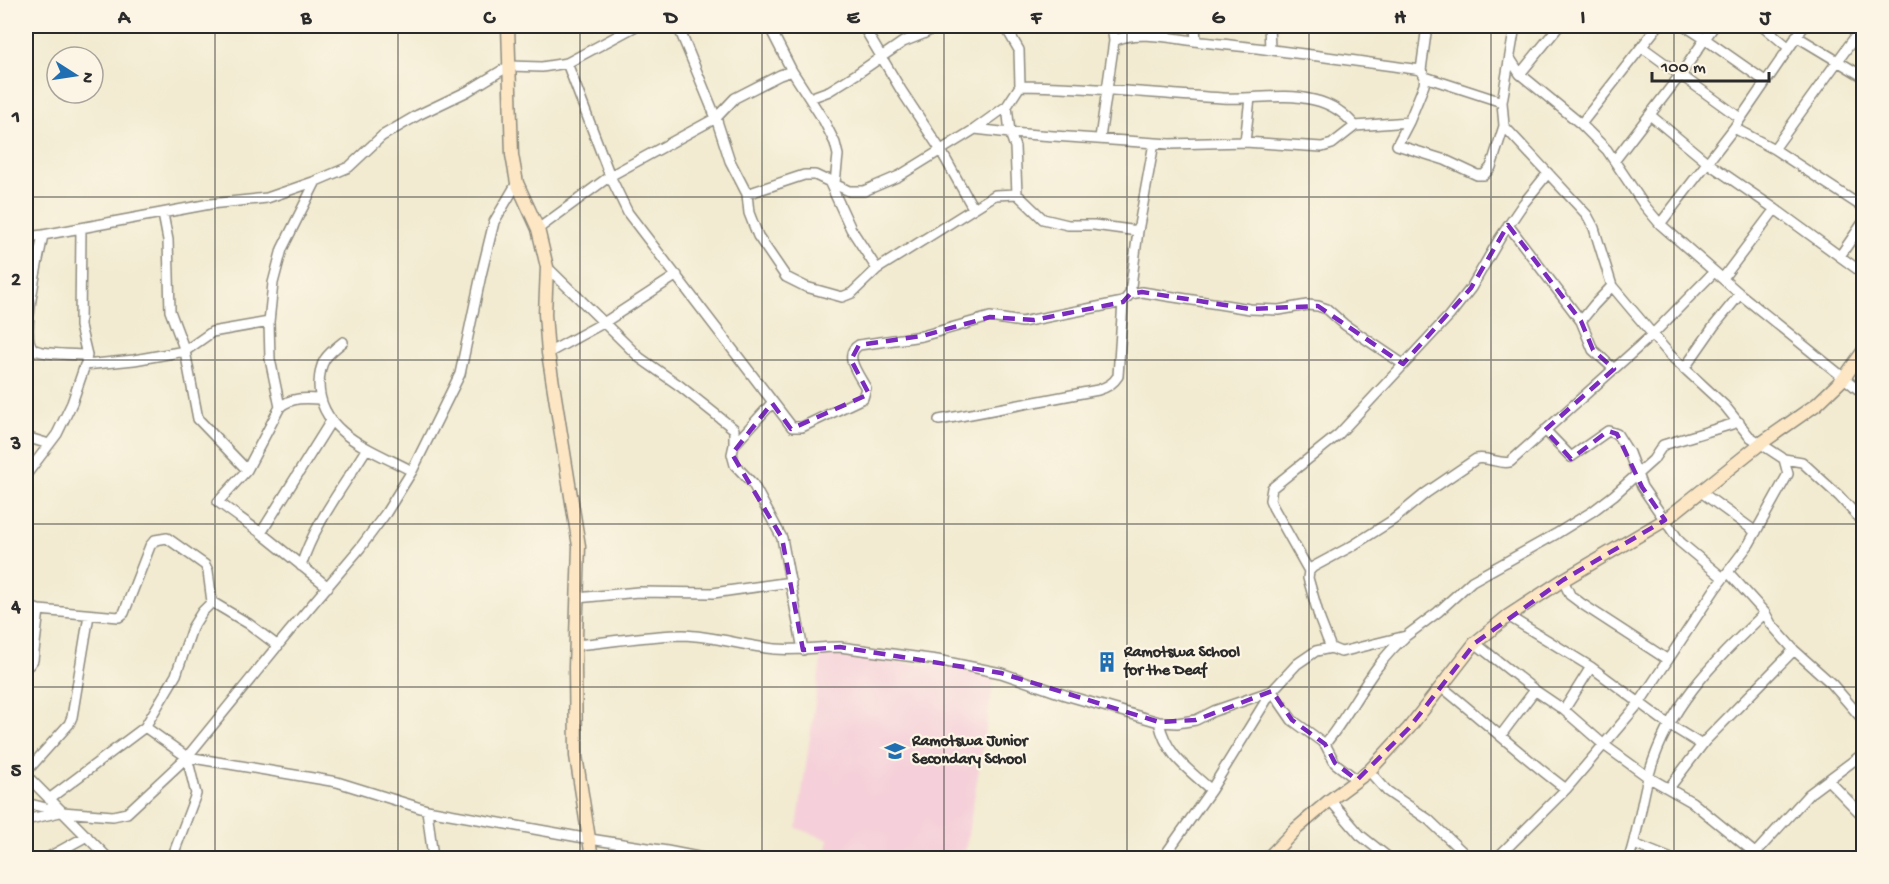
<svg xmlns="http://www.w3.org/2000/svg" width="1889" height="884" viewBox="0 0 1889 884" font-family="'Gochi Hand',sans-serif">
<rect width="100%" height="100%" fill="#fcf5e5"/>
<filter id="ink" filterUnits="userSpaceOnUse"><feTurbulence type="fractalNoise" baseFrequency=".0167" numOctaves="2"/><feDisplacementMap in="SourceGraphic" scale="12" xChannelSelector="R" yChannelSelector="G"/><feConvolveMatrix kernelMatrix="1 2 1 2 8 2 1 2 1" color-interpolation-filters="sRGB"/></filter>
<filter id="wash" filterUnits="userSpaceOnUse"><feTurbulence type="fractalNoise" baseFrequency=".008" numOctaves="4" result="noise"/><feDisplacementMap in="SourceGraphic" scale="24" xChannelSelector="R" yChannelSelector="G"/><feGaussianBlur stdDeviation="1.35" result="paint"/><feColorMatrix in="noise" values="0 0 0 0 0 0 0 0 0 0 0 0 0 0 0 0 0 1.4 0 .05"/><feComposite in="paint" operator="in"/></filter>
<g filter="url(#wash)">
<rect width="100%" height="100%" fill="#f2ebd1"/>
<path fill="#f5cfd9" d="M822,653L995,673L964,858H825L829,840L797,828Z"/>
</g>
<g filter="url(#ink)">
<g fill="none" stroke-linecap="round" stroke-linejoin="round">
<g stroke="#8e8b7e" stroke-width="12">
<path id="street" d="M678,26L716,118L730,161L747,194L749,213L758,236L786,277L806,287L842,297L852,293L877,269L995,195L1017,194L1043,219L1068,225H1094L1138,231
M769,26L792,71L824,121L835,143L838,155L835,183
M863,26L901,90L940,149L973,208
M1005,26L1019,50L1020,86L1007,106L1010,133L1015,147L1017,194
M1195,26L1196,41
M1269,26L1270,49
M1427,26L1421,70L1425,77L1502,102
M1515,26L1502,102L1504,126L1587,215L1594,228L1612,286L1670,355L1725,406L1749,436L1784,459
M1685,26L1705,39L1714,26
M1763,26L1788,47
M1796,36L1864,77
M1114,41C1136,29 1176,39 1201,42C1275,49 1348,60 1421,70
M1642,47L1740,118
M1511,60L1520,74L1581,124L1607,150L1644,205L1660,224L1740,294L1864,394
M567,63L610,176L628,213L792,427H802L863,398L866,388C859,375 842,355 859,345L922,336L990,317L1022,322L1123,302
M1520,74L1559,26
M1020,86C1087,86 1154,94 1222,98C1253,100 1283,92 1314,100C1331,104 1344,112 1355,126
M810,98L829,91L858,73L903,42L923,34L938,26
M1650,115L1708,163L1775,209L1864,274
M1409,122L1397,145L1445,160L1477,175H1484L1491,167L1504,126
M1581,124L1658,26
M1734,128L1774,149L1864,208
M975,129L1007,106
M1100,138L1114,41L1112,26
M1245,142L1250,98
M1774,149L1863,26
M1615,160L1681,74L1705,39L1765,81
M828,179L851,229L877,269
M747,194L804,175H815L849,191H864L899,176L975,129L1010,133L1170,144L1245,142L1322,147L1332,144L1355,126L1409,122L1424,85L1425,77
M163,214L168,240L170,311L185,351L198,419L247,470
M1660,224L1734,128L1804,26
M1508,225L1581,321L1593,350L1614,369
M81,228L80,326L87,355L86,360
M538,229L610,176L716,118L735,98L780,75L792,71
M43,235C40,253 18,341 35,350C47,355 74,354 87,355
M26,237L43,235L210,204L267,198L316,181L349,167L382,136L418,115L468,91L509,66L542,67L567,63L636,26
M1840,256L1864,221
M547,267L640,358L680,386L734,429V445L732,454L735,465L753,484L782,538L803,650
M1714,272L1653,334L1510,462C1499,465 1488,456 1476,459L1426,493L1393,520L1352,546L1313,567L1309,571L1308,578L1320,620L1331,648L1341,652L1406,636L1438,612L1472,581L1556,534L1593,511L1614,495L1653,460L1663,445L1739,422
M1723,278L1775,209
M1130,294L1142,292L1250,309L1279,310L1307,305L1318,306L1327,309L1345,325L1403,364
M1581,321L1594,305L1612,286
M269,322L273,283L282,249L316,181
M343,342C325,356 320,361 319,384C319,434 375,451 412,471
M548,353L605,322L677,275
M1684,369L1714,326L1740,294
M320,399C305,398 292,397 280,407L247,470L218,502L261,533L328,587
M939,420L1098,390C1107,387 1113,384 1118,376L1123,302L1130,294L1138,231L1154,143
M1545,430L1571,457L1608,431L1617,434L1629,453L1642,487L1680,542L1723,578
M26,437L49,444
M734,445L772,403
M26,475L57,434L72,403L85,365L134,360L185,351L212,332L269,322L270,359L280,407
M1701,492L1756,532
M261,533L331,421
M301,566C314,524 344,486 367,448
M1309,571L1273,507L1270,500L1272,488L1338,435L1449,316L1471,288L1500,238L1523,204L1548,173
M1728,572L1765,613L1771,624L1794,650L1832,684L1864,721
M1563,580L1570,595L1582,604L1668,660
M577,598L638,592L713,593L791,582
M212,602L249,624L278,646
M26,606L39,610L119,617L124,613L150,546L155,540L167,538L205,565L208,571L212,602
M1508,616L1591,667L1668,724L1702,745
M1475,643L1536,691L1564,710L1604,745L1648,777L1692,802L1756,854
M576,645C611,642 648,635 683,635C714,636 744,646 775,649C797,651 818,647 840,647L937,660L1001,673L1065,695L1159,722L1177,723L1196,720L1214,711L1272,691
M26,665H29L33,660L39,610
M1442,687C1484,721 1523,757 1566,789
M1272,691L1292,720L1325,744L1335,763L1357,780
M1564,710L1591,667
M1159,722C1166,755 1187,768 1211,790
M145,727L187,757
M1501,735L1535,690
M1325,744C1353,710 1370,667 1404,638
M1369,771L1387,791L1429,820L1469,858
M26,772L69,724L72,717L89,615
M26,775L108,858
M1828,780L1864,817
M1669,788L1705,741L1794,650
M49,799L145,727L176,675L192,628L202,612L212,602
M1330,800L1360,835L1389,858
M26,803L62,812L113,816L127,813L187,757L337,782L427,810L590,839L667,851L703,858
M427,810L433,858
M26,820L60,812
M1634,844L1669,858
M47,858L87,836
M172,858L196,794L187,757L288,633L360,548L386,513L412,471L460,374L481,275L494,222L517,183
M1163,858L1211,790L1272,691L1297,664L1316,651L1331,648
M1497,858L1566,789L1640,702L1715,589L1749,544L1788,474L1784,459L1802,462L1839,496L1864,523
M1629,858C1638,832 1641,805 1648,778C1667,706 1713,663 1765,613
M1751,858L1809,794L1864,753"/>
</g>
<g stroke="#8e8b7e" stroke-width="15">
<path id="secondary" d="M508,26L512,155L517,183L538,229L547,267L545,314L548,353L579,546L575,667L576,756L592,858
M1268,858L1296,829L1330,800L1369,771L1409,728L1475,643L1508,616L1563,580L1665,520L1760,444L1817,404L1844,378L1864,350"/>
</g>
<use href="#street" stroke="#fff" stroke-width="9"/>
<use href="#secondary" stroke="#fce6c4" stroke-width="12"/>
</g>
</g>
<path fill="none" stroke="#7b2cbf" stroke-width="4.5" stroke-dasharray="12 8" stroke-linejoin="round" d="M1508,225L1581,321L1593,350L1614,369L1545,430L1571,459L1608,431L1617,434L1642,487L1665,520L1563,580L1475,643L1409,728L1357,780L1335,763L1325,744L1292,720L1272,691L1196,720L1159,722L1001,673L840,647L803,650L782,538L732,454L772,403L791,429L869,394L851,360L859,345L922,336L990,317L1034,320L1123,302L1130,294L1142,292L1250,309L1318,306L1403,364L1471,288Z"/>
<path fill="none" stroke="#2b2b2b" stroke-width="1.5" stroke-opacity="0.55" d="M215,26V858M398,26V858M580,26V858M762,26V858M944,26V858M1127,26V858M1309,26V858M1491,26V858M1674,26V858M26,197H1864M26,360H1864M26,524H1864M26,687H1864"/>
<defs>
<g id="building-bare" transform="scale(1.62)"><path d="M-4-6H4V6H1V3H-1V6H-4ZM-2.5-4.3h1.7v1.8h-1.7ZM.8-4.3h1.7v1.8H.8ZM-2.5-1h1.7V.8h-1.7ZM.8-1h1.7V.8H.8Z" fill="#1f6fb2" stroke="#fcf5e5" stroke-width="2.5" paint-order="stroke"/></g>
<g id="school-bare" transform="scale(1.62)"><path d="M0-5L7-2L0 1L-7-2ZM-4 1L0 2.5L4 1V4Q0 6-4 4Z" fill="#1f6fb2" stroke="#fcf5e5" stroke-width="2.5" paint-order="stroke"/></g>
</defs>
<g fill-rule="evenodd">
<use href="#building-bare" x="1107" y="662"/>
<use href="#school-bare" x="895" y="751"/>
</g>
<g text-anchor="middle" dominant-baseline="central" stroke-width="4.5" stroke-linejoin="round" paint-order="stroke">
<g font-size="16" font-weight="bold" fill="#2b2b2b" stroke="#fcf5e5" text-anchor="start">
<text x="1124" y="653">Ramotswa School<tspan x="1124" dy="18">for the Deaf</tspan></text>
<text x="912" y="742">Ramotswa Junior<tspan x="912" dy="18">Secondary School</tspan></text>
</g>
</g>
<rect width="1889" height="884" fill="none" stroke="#fcf5e5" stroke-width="66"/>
<g transform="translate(75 75) rotate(102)"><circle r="28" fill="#fcf5e5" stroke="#a8a49b" stroke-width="1.5"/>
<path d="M0-4.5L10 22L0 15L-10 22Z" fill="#1f6fb2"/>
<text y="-9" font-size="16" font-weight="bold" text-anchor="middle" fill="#2b2b2b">N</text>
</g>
<path d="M1652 72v9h117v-9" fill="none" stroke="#2b2b2b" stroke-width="3"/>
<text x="1661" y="72" font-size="18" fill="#2b2b2b" stroke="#fcf5e5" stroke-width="4.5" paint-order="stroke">100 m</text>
<rect x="33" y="33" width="1823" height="818" fill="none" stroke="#2b2b2b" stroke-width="2"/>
<g font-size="20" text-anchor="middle" font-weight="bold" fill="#2b2b2b">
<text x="124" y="23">A</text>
<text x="306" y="23">B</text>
<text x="489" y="23">C</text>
<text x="671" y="23">D</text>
<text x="853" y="23">E</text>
<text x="1036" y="23">F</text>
<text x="1218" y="23">G</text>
<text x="1400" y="23">H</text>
<text x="1583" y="23">I</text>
<text x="1765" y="23">J</text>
<text x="16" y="122">1</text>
<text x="16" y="285">2</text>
<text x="16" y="449">3</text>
<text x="16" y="612">4</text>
<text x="16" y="776">5</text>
</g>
</svg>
